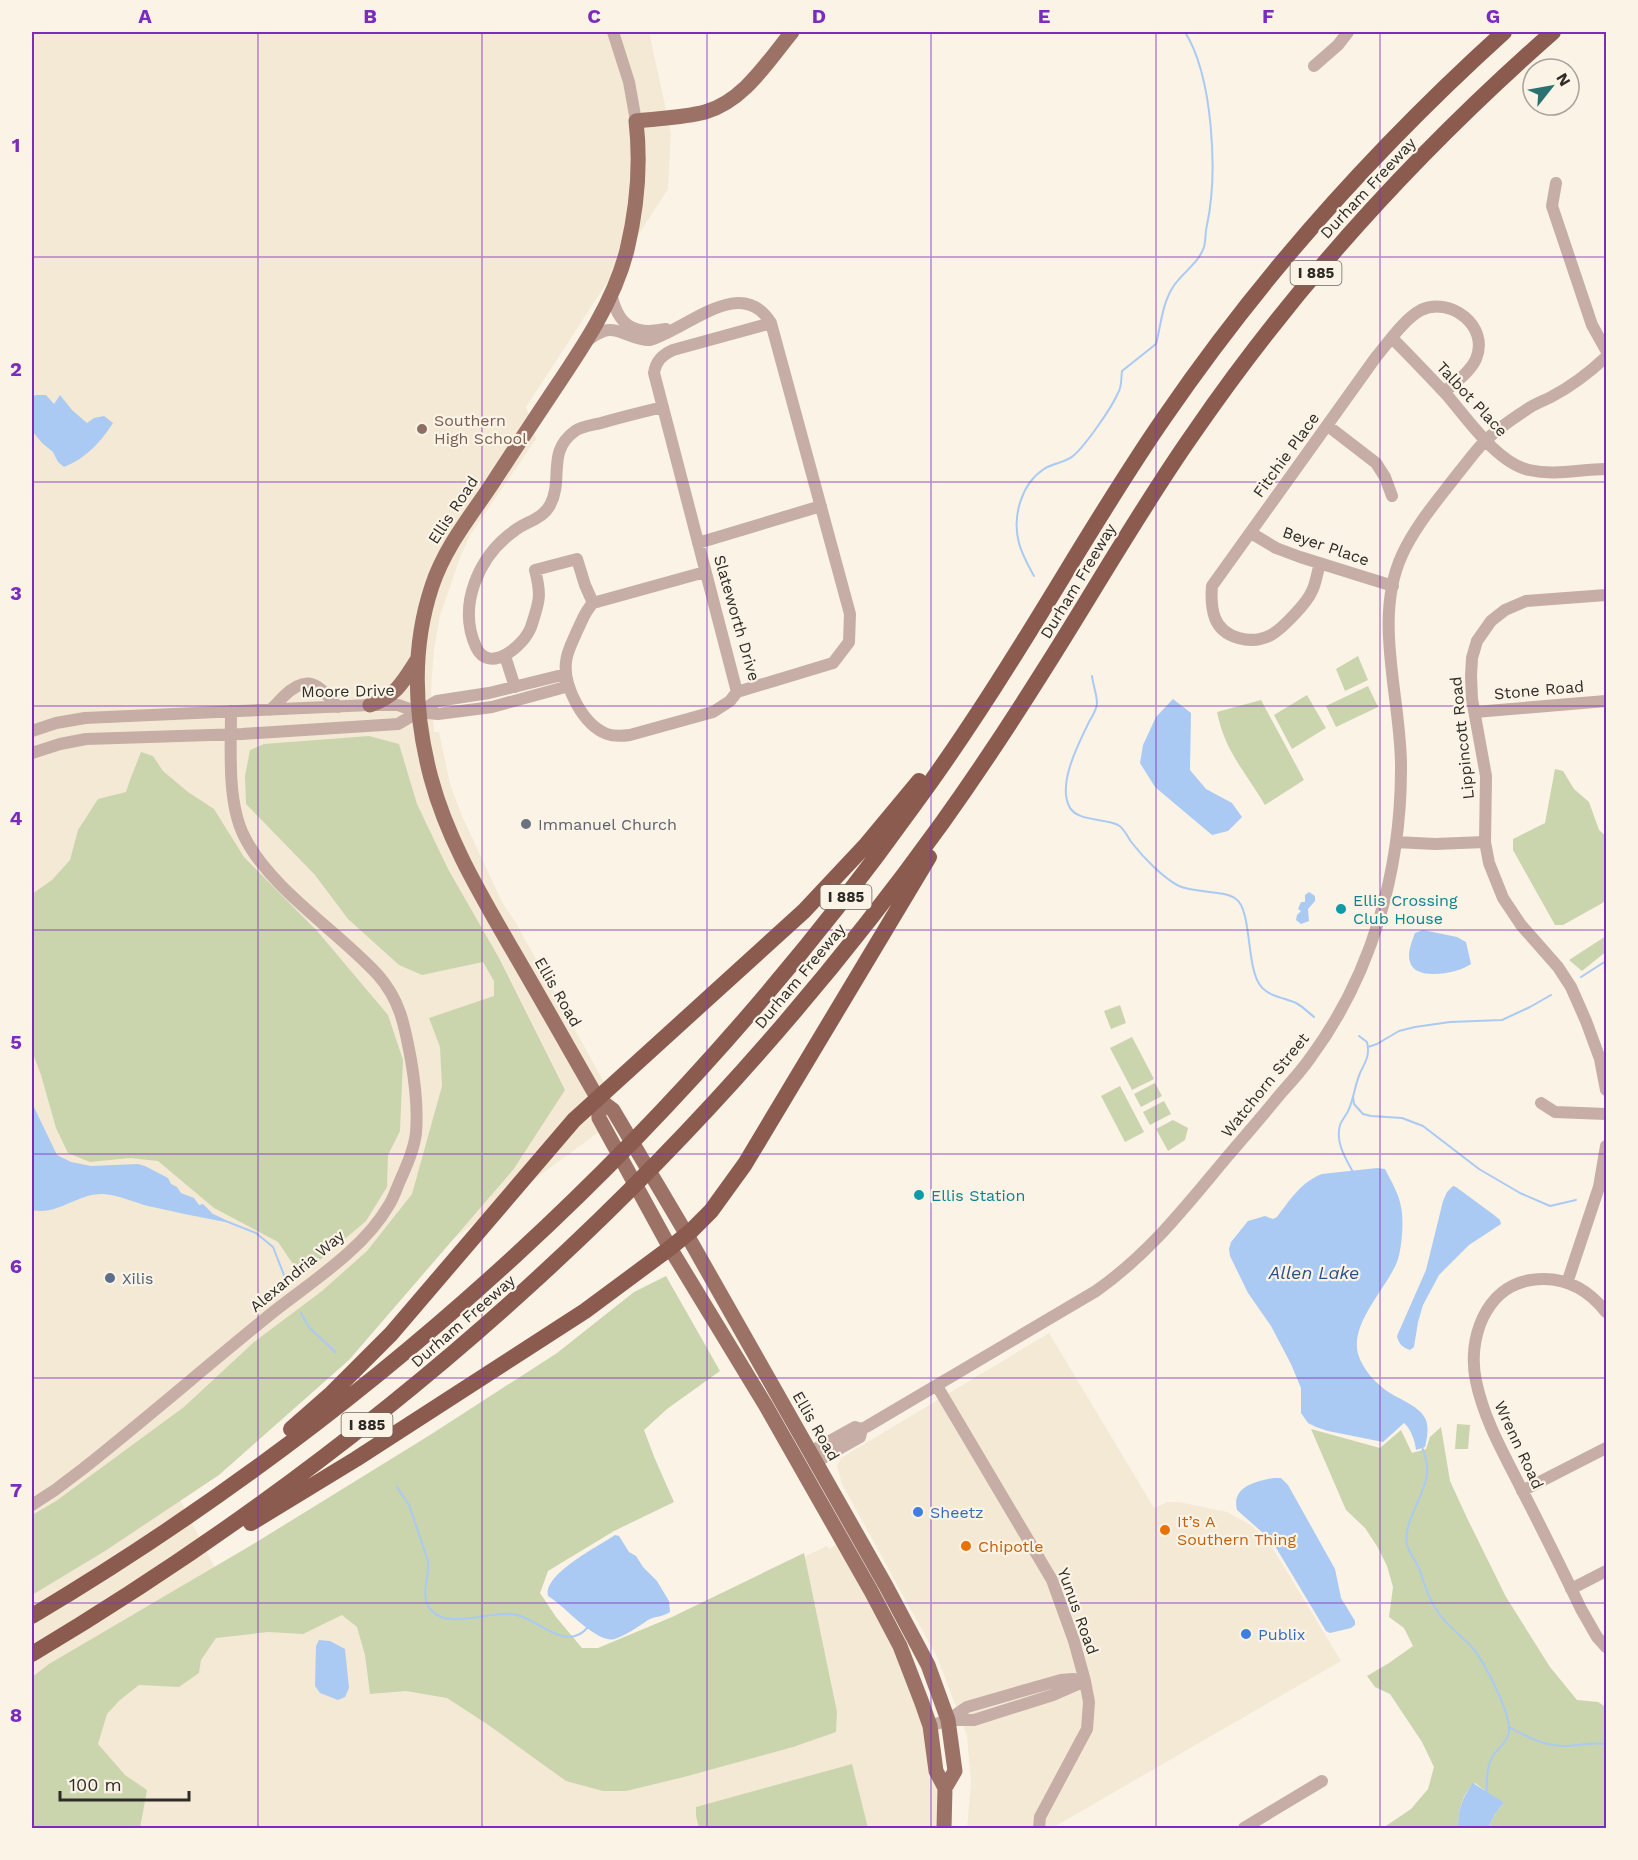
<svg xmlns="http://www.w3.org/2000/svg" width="1638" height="1860" viewBox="0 0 1638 1860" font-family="'Work Sans',sans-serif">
<rect width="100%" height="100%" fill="#faf3e6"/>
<path fill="#f4e9d5" d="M32,32H649L671,133L668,189L526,407L536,439L470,535L459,560L440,616L434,649L431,690L434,732H439L450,784L462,816L502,902L516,923L622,1115L158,1456L223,1584L373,1499L497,1700L827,1546L829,1549L838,1544L896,1649L937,1753L940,1828H32Z
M1049,1333L1154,1508L1168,1502H1179L1227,1512L1251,1525L1272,1547L1341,1661L1052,1828H967L971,1783L967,1736L938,1659L842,1484L837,1466L841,1458Z"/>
<path fill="#cad5ae" d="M1358,656L1368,680L1345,691L1336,669Z
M1368,686L1378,707L1336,727L1326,706Z
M1307,695L1326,728L1292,749L1274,715Z
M1261,700L1304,780L1265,805C1245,771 1225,752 1217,712Z
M369,736L399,744L417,804L448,869L499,958L565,1090L513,1170L349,1360L219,1475L105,1551L32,1595V1515L56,1501L184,1407L254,1342L322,1291L367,1251L412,1194L442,1086L440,1047L429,1018L494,996V981L483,962L422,975L399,965L348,919L315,875L246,804L245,776L250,750L264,744Z
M141,752L153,756L163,771L188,792L214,809L244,857L318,932L388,1015L403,1060L400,1131L388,1155L387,1187L366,1221L301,1276L278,1242L214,1208L158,1161L130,1158L90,1162L68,1153L56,1128L41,1075L32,1051V894L52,880L70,860L78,830L98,799L126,792L130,780Z
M1555,769L1563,771L1574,789L1589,802L1599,830L1606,836V901L1563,925H1555L1513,850V839L1545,823Z
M1606,936V955L1603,954L1582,971L1569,960Z
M1120,1005L1126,1023L1111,1029L1104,1011Z
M1132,1037L1154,1079L1132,1090L1110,1048Z
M1155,1083L1162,1096L1141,1107L1134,1094Z
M1120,1086L1144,1132L1125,1142L1101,1096Z
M1164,1101L1171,1114L1150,1125L1143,1112Z
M1173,1120L1188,1128L1185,1140L1168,1151L1156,1129Z
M666,1276L720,1371L667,1409L644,1430L655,1459L674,1502L614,1531L548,1571L540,1593L556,1617L582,1648H598L672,1617L804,1553L837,1712L836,1732L793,1747L684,1777L626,1791H603L566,1781L487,1724L447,1698L406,1691L370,1694L365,1655L357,1627L342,1615L303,1634L268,1632L216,1638L201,1660L199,1673L179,1687L139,1685L120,1700L107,1714L98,1744L125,1775L147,1790L140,1828H32V1677L49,1664L255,1543L430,1435L557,1353L634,1292Z
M1457,1424L1470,1425L1468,1449H1455Z
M1441,1427L1450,1481L1467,1518L1506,1597L1550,1667L1577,1700L1598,1702L1606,1707V1828H1488L1495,1814L1503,1804L1475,1783C1461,1794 1459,1811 1458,1828H1383L1411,1809L1428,1789L1434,1767L1422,1742L1390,1694L1375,1687L1367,1676L1389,1663L1413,1646L1404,1628L1389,1617L1393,1587L1387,1566L1377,1546L1365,1528L1346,1510L1311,1429L1380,1448L1401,1430L1412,1453L1426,1449L1430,1437Z
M852,1764L868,1828H699L696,1816V1807Z"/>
<path fill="#aacaf3" d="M37,395H46L54,404L60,395L72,410L87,423L94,418L104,416L113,423C101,442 85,459 64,467L58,462L53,452L42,443L33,432L32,427V396Z
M1173,699L1191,713L1190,770L1206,789L1232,803L1242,817L1228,831L1212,835L1155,787L1140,763L1143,745L1156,717Z
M1309,892L1315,896V901L1308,909L1309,921L1301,924L1296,920L1297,915L1301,911L1298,909L1301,902H1305V895Z
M1423,930L1457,937L1466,942L1471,964C1459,973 1415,982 1410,962C1407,953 1412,941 1415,933Z
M32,1103L57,1155L71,1162L91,1166L138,1164L145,1166L168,1178L171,1184L177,1187L181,1193L194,1198L199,1205L203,1204L213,1214L224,1219L225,1222C200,1217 174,1212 148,1206C133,1202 119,1195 103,1194C77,1193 58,1216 32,1210Z
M1377,1168L1385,1169C1391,1181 1399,1194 1401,1207C1404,1221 1402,1249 1397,1262C1386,1289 1350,1323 1358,1354C1363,1370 1376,1384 1390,1393C1401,1400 1421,1407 1426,1420C1429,1429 1427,1438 1425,1447L1416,1450C1415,1441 1411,1429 1404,1423L1383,1442L1328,1431L1316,1427L1308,1423L1301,1413V1388L1291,1364L1271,1326L1248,1293L1230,1256L1229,1249L1231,1242L1248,1221L1265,1216L1273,1219L1277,1217C1290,1200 1301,1182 1322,1174Z
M1453,1186L1456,1187L1494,1215L1500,1220L1501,1224L1469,1245L1439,1275L1423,1305L1418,1322L1414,1347L1410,1350C1403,1348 1398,1343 1397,1336L1426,1270L1443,1201L1447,1192Z
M1274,1478H1281L1288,1485L1335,1569L1341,1598L1355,1621V1625L1351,1628L1330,1633L1326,1631L1272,1541L1237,1510C1231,1487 1256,1481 1274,1478Z
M615,1535L619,1536L629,1552L636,1556L643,1567L657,1581L669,1601L670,1612C663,1617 655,1616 648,1620C638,1627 626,1635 615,1639C596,1644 564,1605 548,1596C543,1574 599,1546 615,1535Z
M319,1640L330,1641L345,1649L349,1688L345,1697L338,1700L320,1693L315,1686L316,1646Z
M1473,1783L1503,1802V1804L1495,1814L1488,1828H1458C1459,1808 1461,1800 1473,1783Z"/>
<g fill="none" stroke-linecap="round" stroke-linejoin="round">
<path stroke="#aacaf3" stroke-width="2" d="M1034,576C1028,565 1022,555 1019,543C1012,517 1021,484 1044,469C1052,463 1065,463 1073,456C1085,446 1111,409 1118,393C1122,387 1121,378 1122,371L1156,344C1161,325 1162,304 1173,287C1181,274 1199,263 1204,247C1206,240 1205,232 1207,225C1218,173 1213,77 1185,32
M1092,676C1093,685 1097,695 1097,703C1097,710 1091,718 1088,724C1078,745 1058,783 1069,806C1076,822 1105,818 1118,825C1125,829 1128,838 1132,843C1143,857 1163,878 1179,886C1195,893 1224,890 1236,899C1252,910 1246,966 1260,985C1267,996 1285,998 1296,1003C1302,1006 1308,1012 1314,1017
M1581,977L1606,961
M1368,1047L1377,1044L1399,1031L1415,1027L1450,1022L1502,1020L1530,1007L1551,995
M1353,1097L1354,1104L1363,1114L1371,1116L1402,1118L1423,1126L1479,1169L1520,1193L1550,1206L1576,1200
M1354,1174C1346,1159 1335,1143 1340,1125C1342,1119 1347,1115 1349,1109C1354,1097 1355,1085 1360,1073C1366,1061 1370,1055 1367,1042L1359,1036
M223,1220L256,1233L273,1247L284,1275
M301,1313L309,1327L335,1352
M1422,1447C1425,1455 1428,1465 1427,1474C1425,1497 1400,1525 1408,1548C1411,1555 1416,1561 1419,1568C1423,1581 1427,1594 1434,1606C1443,1622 1458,1633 1471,1646C1484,1661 1511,1713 1509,1732C1508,1741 1499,1748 1494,1754C1485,1767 1488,1780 1486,1794
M397,1487L409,1505L428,1561C430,1577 419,1597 431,1610C449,1631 493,1609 517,1615C539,1620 567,1653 588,1627
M1509,1727C1527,1737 1546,1747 1568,1746C1581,1745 1593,1742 1606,1744"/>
<path stroke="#c6ada6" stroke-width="12" d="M613,32L629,82L636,121
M1314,66L1338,45L1348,32
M1556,183L1552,206L1592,325L1606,350
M611,292C617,324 632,336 666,329
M1392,338C1410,356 1428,375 1446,394C1467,418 1497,463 1529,470C1556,476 1580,469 1606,469
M587,341C592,337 598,333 604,331C618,326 633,341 650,340C688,329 741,274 771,323L850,614L849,642L833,663L737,692
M1328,426L1376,463L1385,477L1392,496
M1251,533L1276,548L1300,557L1393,586
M698,543L821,506
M1320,564C1317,573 1316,583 1312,591C1307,603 1282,629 1271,635C1252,645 1223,639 1215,618C1211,607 1211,598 1212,586L1376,357C1389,342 1403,320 1421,310C1450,296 1490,326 1476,359C1470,372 1455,383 1444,392
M705,572L593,603C585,611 582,621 577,631C573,641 567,651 566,662C563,686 583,725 607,734C615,737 623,736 630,735L713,712L730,701L737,692
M1606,595L1526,601L1505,610L1491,621L1477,641L1472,658L1471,676L1472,699L1486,776L1485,842L1489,863L1503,898L1521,925L1558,967L1571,987L1586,1021L1600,1059L1606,1090
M593,603L585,585L577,559L535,570C542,597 539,602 531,627C524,646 489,675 476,647C457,605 479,556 514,531C525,522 543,519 550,505C564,479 546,452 575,431C582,426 593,425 601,423C622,417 642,412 663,407
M505,656L515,687
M737,692L654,373C656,361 662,355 673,350L771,323
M270,710C275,706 279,701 284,696C309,672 319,686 338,707
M1475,712L1606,701
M32,731L56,723L85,718L370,705H398L418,712L438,714L492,707L569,686
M32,753L60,744L86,739L242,734L398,724L437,701L489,693L566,674
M1396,842L1435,844L1485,842
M1541,1103L1555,1112L1606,1114
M1567,1283L1599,1187L1606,1146
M1606,1312C1587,1288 1563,1275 1531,1280C1485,1287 1467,1340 1476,1381C1484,1420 1504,1454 1522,1490C1542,1529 1562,1569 1581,1609L1597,1637L1606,1647
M937,1386L1052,1580L1074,1641L1085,1681L1089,1702L1087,1729L1040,1817L1039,1828
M810,1452L855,1427L862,1429L866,1427L1096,1291C1150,1253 1185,1207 1227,1157C1245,1136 1264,1114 1282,1092C1292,1081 1302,1070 1311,1057C1372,974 1401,871 1401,769C1402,701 1372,620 1402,555C1415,526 1437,501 1456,476C1466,464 1475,451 1485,441C1497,429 1512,419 1526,410C1534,404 1543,401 1551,397C1572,386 1589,373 1606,357
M816,1462L860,1437L862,1429
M1522,1491L1606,1448
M32,1505L55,1490L84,1468C148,1417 209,1364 272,1313C311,1282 364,1249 389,1205C393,1199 396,1190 399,1183C406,1167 414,1150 416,1133C418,1109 415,1083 411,1060C405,1028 401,1001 378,975C338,931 270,889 244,836C227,802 231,749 231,711
M1571,1589L1606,1571
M948,1720H974L1053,1695L1085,1681
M930,1726L948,1720L967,1707L1012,1694L1061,1680L1073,1679L1085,1681
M1244,1828L1322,1781"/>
<path stroke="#9c7166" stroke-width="15" d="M792,32C768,61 744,101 705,112C682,118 659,118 636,121C641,164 637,208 627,250C614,302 581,350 552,393C532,423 512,453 492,484C470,517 445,547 432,586C411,649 414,714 431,778C447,838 478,890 509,944C539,995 568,1047 598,1099L613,1110L687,1235L886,1586L928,1665L948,1720L955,1771L945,1788
M370,705C396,696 403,682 417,660
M598,1099L599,1118L670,1248L766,1406L871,1591L900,1646L922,1703L930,1726L936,1771L945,1788L944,1828"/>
<path stroke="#8c5b4f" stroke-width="16" d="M291,1429L332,1393L391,1334L574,1120L804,911L865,846L919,781
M251,1523L356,1459L585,1311L670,1248L691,1231L711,1211L745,1164L929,857
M32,1616C378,1410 680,1132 914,805C951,755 985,703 1018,650C1067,572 1112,493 1164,418C1261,276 1377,147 1504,32
M32,1654C389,1441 699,1161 942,823C977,774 1010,724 1042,673C1093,593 1139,511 1193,434C1295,285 1418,151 1553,32"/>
</g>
<path fill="none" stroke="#7b2cbf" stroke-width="1.5" stroke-opacity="0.55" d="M258,32V1828M482,32V1828M707,32V1828M931,32V1828M1156,32V1828M1380,32V1828M32,257H1606M32,482H1606M32,706H1606M32,930H1606M32,1154H1606M32,1378H1606M32,1603H1606"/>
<circle fill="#8d6e63" stroke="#faf3e6" stroke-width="2" cx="422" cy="429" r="6"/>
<circle fill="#6b7280" stroke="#faf3e6" stroke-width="2" cx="526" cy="824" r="6"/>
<g fill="#0f9aa8" stroke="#faf3e6" stroke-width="2">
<circle cx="1341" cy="909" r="6"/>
<circle cx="919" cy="1195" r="6"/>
</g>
<circle fill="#5c6f8a" stroke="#faf3e6" stroke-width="2" cx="110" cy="1278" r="6"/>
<g fill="#3f7fe0" stroke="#faf3e6" stroke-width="2">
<circle cx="918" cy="1512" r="6"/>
<circle cx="1246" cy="1634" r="6"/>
</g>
<g fill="#e8710a" stroke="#faf3e6" stroke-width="2">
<circle cx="1165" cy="1530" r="6"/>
<circle cx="966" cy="1546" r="6"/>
</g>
<g text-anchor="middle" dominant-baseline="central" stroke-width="4.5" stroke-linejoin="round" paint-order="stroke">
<g fill="#faf3e6" stroke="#6c6861" stroke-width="1.5">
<rect x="1290.5" y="261" width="51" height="24" rx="4.5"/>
<rect x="820.5" y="885" width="51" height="24" rx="4.5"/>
<rect x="341.5" y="1413" width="51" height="24" rx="4.5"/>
</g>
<g font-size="15" font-weight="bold" fill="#2f2c28">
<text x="1316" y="273">I 885</text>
<text x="846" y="897">I 885</text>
<text x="367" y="1425">I 885</text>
</g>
<g font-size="16" fill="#2f2c28" stroke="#faf3e6">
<text transform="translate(1368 188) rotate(-47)">Durham Freeway</text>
<text transform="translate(1472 399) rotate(47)">Talbot Place</text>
<text transform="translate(1286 455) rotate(-54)">Fitchie Place</text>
<text transform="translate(453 510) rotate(-57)">Ellis Road</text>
<text transform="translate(1326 546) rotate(19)">Beyer Place</text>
<text transform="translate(1078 581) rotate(-59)">Durham Freeway</text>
<text transform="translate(737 618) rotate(74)">Slateworth Drive</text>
<text transform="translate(1539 690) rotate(-5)">Stone Road</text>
<text transform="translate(348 691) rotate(-1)">Moore Drive</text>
<text transform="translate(1462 738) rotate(-96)">Lippincott Road</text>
<text transform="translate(800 976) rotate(-50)">Durham Freeway</text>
<text transform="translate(558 992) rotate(60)">Ellis Road</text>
<text transform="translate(1265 1085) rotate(-51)">Watchorn Street</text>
<text transform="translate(297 1271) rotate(-40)">Alexandria Way</text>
<text transform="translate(463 1321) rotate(-41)">Durham Freeway</text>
<text transform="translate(816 1426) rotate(60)">Ellis Road</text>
<text transform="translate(1519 1445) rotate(65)">Wrenn Road</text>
<text transform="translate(1078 1611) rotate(70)">Yunus Road</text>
</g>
<g font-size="16" fill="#785e54" stroke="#faf3e6" text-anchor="start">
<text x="434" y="420">Southern<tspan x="434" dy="18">High School</tspan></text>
</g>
<g font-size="16" fill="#5b616d" stroke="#faf3e6" text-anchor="start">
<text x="538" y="824">Immanuel Church</text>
</g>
<g font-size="16" fill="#0d838f" stroke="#faf3e6" text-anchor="start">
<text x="1353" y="900">Ellis Crossing<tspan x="1353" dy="18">Club House</tspan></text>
<text x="931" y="1195">Ellis Station</text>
</g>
<g font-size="16" fill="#4e5e75" stroke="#faf3e6" text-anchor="start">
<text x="122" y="1278">Xilis</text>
</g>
<g font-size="16" fill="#366cbe" stroke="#faf3e6" text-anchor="start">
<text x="930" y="1512">Sheetz</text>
<text x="1258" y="1634">Publix</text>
</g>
<g font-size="16" fill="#c56008" stroke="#faf3e6" text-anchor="start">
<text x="1177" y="1521">It’s A<tspan x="1177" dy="18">Southern Thing</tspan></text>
<text x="978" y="1546">Chipotle</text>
</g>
<g font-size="18" font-style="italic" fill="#285185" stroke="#faf3e6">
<text x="1314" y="1272">Allen Lake</text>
</g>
</g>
<rect width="1638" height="1860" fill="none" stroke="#faf3e6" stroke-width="66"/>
<g transform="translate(1551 87) rotate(59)"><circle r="28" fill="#faf3e6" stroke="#a9a39a" stroke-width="1.5"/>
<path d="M0-4.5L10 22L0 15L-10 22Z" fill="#287271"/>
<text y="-9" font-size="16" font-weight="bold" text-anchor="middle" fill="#2f2c28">N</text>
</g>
<path d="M60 1791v9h129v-9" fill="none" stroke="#2f2c28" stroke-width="3"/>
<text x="69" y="1791" font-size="18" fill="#2f2c28" stroke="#faf3e6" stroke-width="4.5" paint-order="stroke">100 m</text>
<rect x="33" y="33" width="1572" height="1794" fill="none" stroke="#7b2cbf" stroke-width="2"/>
<g font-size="20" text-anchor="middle" font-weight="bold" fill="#7b2cbf">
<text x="145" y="23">A</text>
<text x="370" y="23">B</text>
<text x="594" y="23">C</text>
<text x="819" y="23">D</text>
<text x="1044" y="23">E</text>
<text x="1268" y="23">F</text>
<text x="1493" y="23">G</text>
<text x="16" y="152">1</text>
<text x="16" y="376">2</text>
<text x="16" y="600">3</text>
<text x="16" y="825">4</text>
<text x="16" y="1049">5</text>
<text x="16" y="1273">6</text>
<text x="16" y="1497">7</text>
<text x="16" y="1722">8</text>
</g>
</svg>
